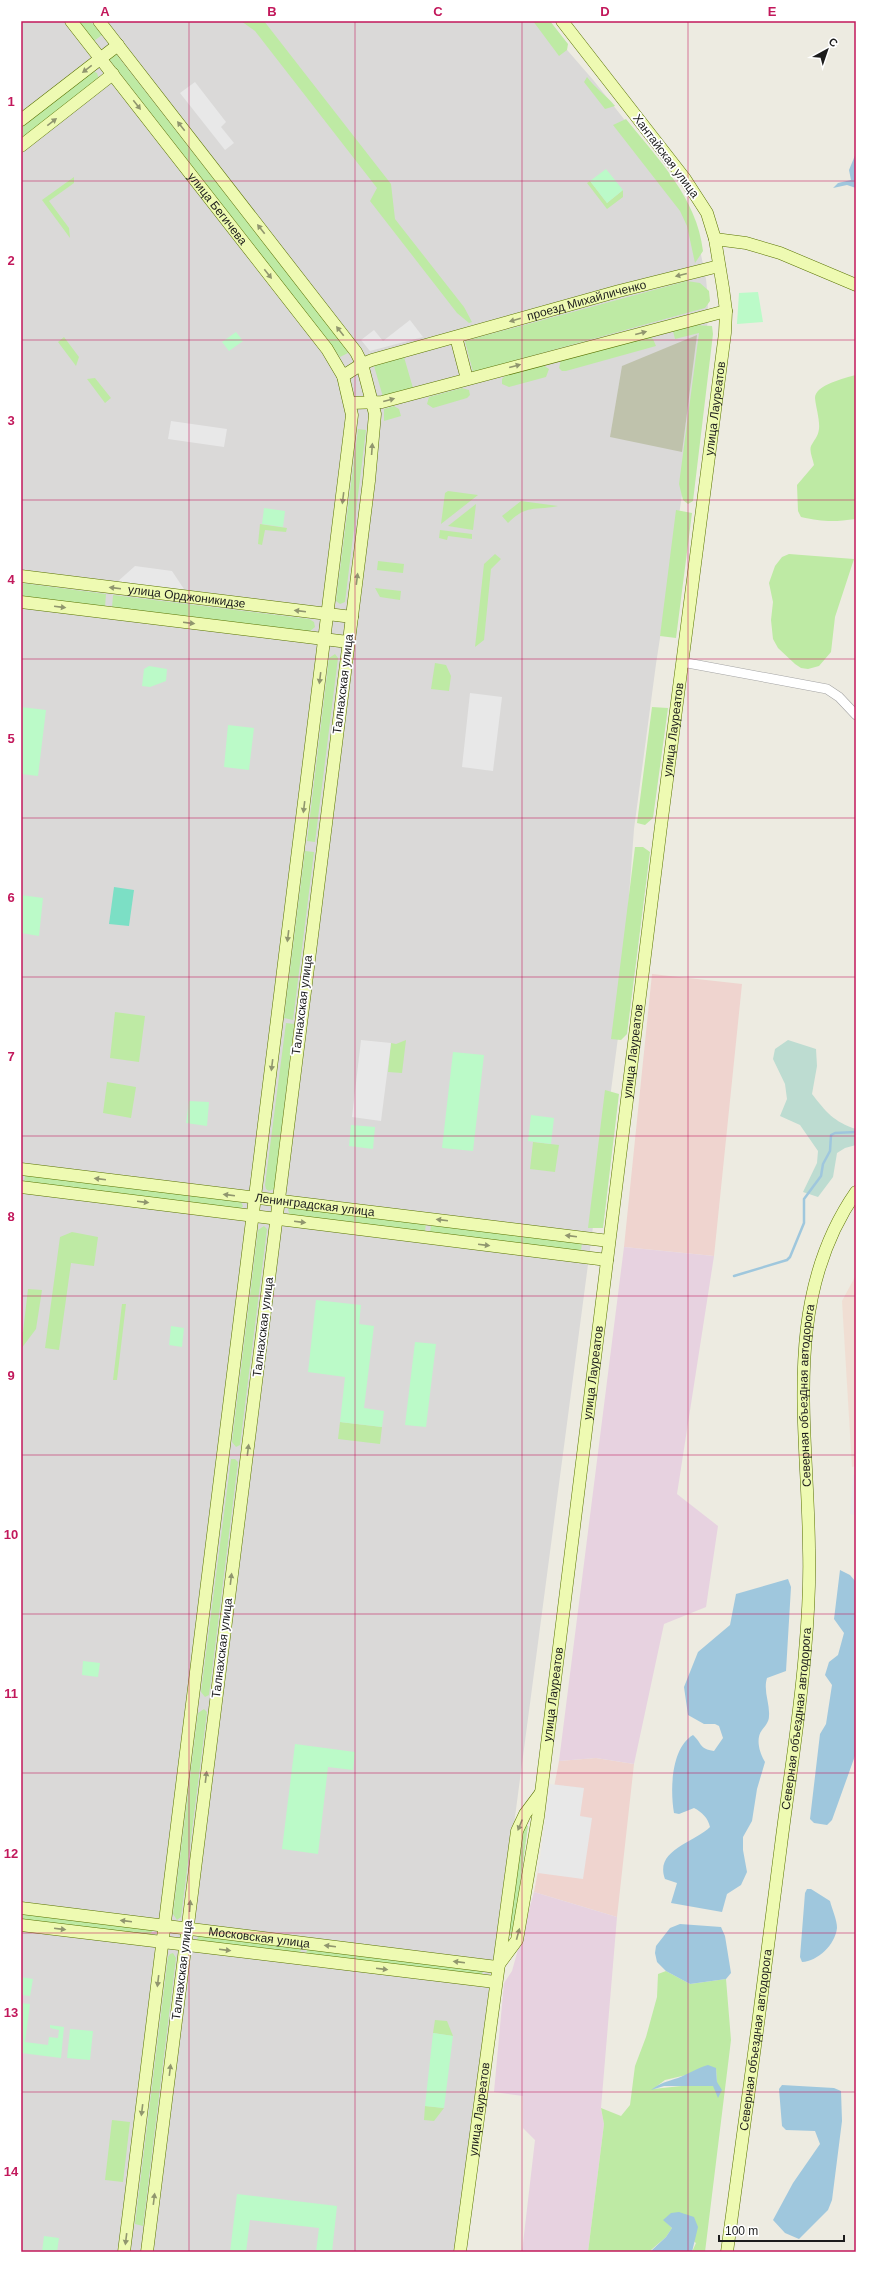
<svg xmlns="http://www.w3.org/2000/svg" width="877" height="2273" viewBox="0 0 877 2273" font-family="Arial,sans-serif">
<rect width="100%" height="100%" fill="#edebe1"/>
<path fill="#dad9d8" d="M21,21H542L594,81L672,180L699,245L706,279L708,300L707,333L656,664L634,829L619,1030L490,2006L454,2252H21Z"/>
<path fill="#efd4cf" d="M652,974L742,984L714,1256L624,1247Z
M596,1758L634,1764L617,1917L534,1892L559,1761Z"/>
<path fill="#e7d2e0" d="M624,1247L714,1256L677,1494L718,1526L706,1607L664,1624L634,1764L596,1758L559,1761Z
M534,1892L617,1917L601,2108L604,2124L588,2252H522L535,2140L523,2128V2096L494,2092L504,1983L512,1971Z"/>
<path fill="#f0ded3" d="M856,1275V1466L852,1467L842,1301Z"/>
<path fill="#bfc2ac" d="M697,335L682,452L610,437L622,366Z"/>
<path fill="#beeaa4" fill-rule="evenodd" d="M79,21H90L102,35L94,41Z
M241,21H264L391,184L395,219L464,307L472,322L469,323L457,313L370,201L377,188L255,31Z
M533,21H550L568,44L567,50L559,56Z
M116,54L344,346L348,353L340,357L109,59Z
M93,71L97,73L99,79L21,141V125Z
M587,77C596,89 606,95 615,106L605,109L584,82Z
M626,119C658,159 697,198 703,251L695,263L687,226L680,211L613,125Z
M74,177V183L49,201L69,228L70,238L42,200Z
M590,181L607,203L623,190V197L607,209L587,183Z
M687,281L700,283L709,291L710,301L705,308L473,372L465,341Z
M695,325L712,326L713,334L693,501L688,504L683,500L679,484L699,333L675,339L673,331Z
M64,337L79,357L76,366L58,342Z
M649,337L653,339L656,346L566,371H562L559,368L561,360Z
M404,357L413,388L383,397L374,366Z
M543,365L549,369L546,377L509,387L502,384V379L506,375Z
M856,375V519C834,522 823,522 801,517L798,511L797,485L814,465C813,459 809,452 811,446C814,440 818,437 819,429C820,420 816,408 815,398C815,385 845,378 856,375Z
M95,378L111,398L105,403L87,379Z
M462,388L469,390L470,395L467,398L433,408L427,404L429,397Z
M394,406L399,409L401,416L384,421V409Z
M358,429L366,430L345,602L340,604L336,601Z
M448,491L478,495L441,524L445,493Z
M521,501L558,506C534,511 527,504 508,523L502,516Z
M476,504L473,530L448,526Z
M676,510L692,513L676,638L660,636Z
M260,524L287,528L286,532L265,530L262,545L258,544Z
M440,530L472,534V539L448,536L447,540L439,538Z
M495,554L501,559L491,569L484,640L475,647L484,564Z
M789,554L854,559L835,617L831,652L819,666L808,669L801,668L795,664L778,648L773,639L771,620L773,602L769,583L775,566L782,557Z
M378,561L404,564L403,573L377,570Z
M21,583L106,594L105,607L21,596Z
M375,588L401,591L400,600L380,597Z
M113,595L309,619L314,622L315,627L309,632L112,608Z
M335,654L338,658L315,842L307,841L329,658Z
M435,663L446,665L451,676L449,691L431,689Z
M652,707L668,708L653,818L645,825L637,823Z
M635,847H643L650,852L627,1034L621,1040L611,1039Z
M305,851L314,852L293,1020L284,1018Z
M115,1012L145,1016L139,1062L110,1058Z
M286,1023L294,1024L274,1189L269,1191L266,1189L265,1185Z
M406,1040L402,1073L388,1072L391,1043L396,1044Z
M107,1082L136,1087L131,1118L103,1113Z
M605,1090L619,1094L603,1228H588Z
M533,1142L559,1145L555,1172L530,1169Z
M25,1174L241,1202L243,1206L241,1209L24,1183Z
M290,1207L426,1223L425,1232L290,1215L288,1210Z
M431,1224L582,1242L581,1251L430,1233Z
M264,1226L267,1229L240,1445L236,1447L232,1442L258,1230Z
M72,1232L98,1237L94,1266L71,1263L59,1350L45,1348L60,1237Z
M28,1289L42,1290L36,1329L21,1349V1332H23Z
M122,1304H126L117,1380H113Z
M340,1422L382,1427L380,1444L338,1439Z
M231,1459H235L238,1462L209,1695L205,1697L201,1692Z
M204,1709L207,1712L181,1917L177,1920L173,1914L198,1713Z
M524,1825L528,1826L513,1936L508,1935Z
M21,1912L153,1930L150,1935L21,1921Z
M199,1936L301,1947L300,1956L198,1943L196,1940Z
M307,1948L483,1970L482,1975L306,1956Z
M173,1953L176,1958L143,2226L135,2224L168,1957L170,1954Z
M666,1971L690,1984L726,1979L731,2040L705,2252H692L696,2243L664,2220L672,2228L666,2237L651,2250L653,2252H588L604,2124L601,2108L621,2116L630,2105L635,2066L646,2037L657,1997L658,1974ZM716,2068L717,2082L713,2086L691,2085L653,2089L665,2080Z
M435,2020L447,2021L453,2036L433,2033Z
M425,2106L444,2108L434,2121L424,2120Z
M112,2120L130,2122L123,2182L105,2180Z"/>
<path fill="#bddcd1" d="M788,1040L816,1049L817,1066L812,1094C826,1112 834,1122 856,1129V1145L845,1148L837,1153L833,1177L818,1197L803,1192L817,1163L818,1151L800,1125L780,1116L787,1099L785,1084L773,1059L775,1049Z"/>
<path fill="#bbfac8" d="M606,169L623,190L607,203L590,181Z
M758,292L763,322L737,324L739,293Z
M236,332L243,341L229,351L222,342Z
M264,508L285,511L283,527L262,524Z
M149,666L167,669L166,681L150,687L142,686L144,669Z
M21,707L46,710L38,776L21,774Z
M228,725L254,728L249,770L224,767Z
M21,895L43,898L39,936L21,933Z
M453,1052L484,1055L473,1151L442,1148Z
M189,1101L209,1102L207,1126L186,1123Z
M531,1115L554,1118L551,1144L528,1141Z
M351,1125L375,1127L373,1149L349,1146Z
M316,1300L361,1305L359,1324L374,1326L364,1408L384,1411L382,1427L340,1422L345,1377L308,1372Z
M171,1326L184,1328L182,1347L169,1345Z
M415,1342L436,1344L426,1427L405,1425Z
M83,1661L100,1663L98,1677L82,1675Z
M295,1744L355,1752L353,1770L328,1767L318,1854L282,1849Z
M21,1977L33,1979L30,1996L22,1995L21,2003L30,2004L25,2042L48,2045L49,2037L58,2038L59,2030L50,2028V2025L64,2027L61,2058L21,2053Z
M70,2029L93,2031L90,2060L67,2058Z
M433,2033L453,2036L444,2108L425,2106Z
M237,2194L337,2206L332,2252H316L319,2228L250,2220L246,2252H230Z
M44,2236L59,2238L57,2252H42Z"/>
<path fill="#7cdfc5" d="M114,887L134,890L129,926L109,924Z"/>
<path fill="#e8e8e8" d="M195,82L226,122L221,127L234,143L225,150L180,93Z
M410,320L423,337L370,351L361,340L374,330L383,341Z
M171,421L227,429L224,447L168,439Z
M135,566L172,571L186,592L116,583Z
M470,693L502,697L493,771L462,767Z
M361,1040L391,1043L381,1121L352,1117Z
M853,1475H856V1515L850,1514Z
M550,1784L584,1788L580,1816L592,1818L583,1879L538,1873Z"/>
<path fill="#9fc7dd" d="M856,153V188L847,185L833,188L838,183L851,180L849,170Z
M840,1570L850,1575L856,1582V1753L832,1820L827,1825L814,1823L810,1819L820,1734L826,1724L832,1685L825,1675L829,1662L838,1655L844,1633L834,1619Z
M788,1579L791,1587L786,1671L767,1678C763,1691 770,1703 769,1716C769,1722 765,1726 762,1730C755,1739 760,1754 765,1762L757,1789L752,1821L743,1837V1850L747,1872L741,1885L727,1894L722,1912L671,1903L677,1883L665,1879C654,1850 695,1842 710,1827C708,1818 702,1812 694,1808L679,1814L674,1813C670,1790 671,1748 693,1735C702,1743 699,1749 714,1751L723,1738L719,1726L715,1724H704L688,1715L684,1687L698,1652L730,1625L736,1594Z
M807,1889H811L830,1901C832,1909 837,1920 837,1928C835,1945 818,1961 802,1962L800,1957L805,1893Z
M680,1924L721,1927L725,1936L731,1973L726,1979L690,1984L666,1971L657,1962L655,1953L656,1946L670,1928Z
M708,2065L716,2068L717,2082L722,2090L718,2098L713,2086H664L651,2090C662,2082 666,2082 678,2078C688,2074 697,2068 708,2065Z
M782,2085L834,2088L841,2091L842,2121L832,2200L828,2210L799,2239L785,2233L773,2220L793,2183L820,2144L815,2131L786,2130L782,2126L779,2089Z
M679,2212L694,2217L698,2227L692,2252H653L651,2251L666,2237L672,2228L663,2220L671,2213Z"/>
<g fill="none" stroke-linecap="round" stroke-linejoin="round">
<path stroke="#9fc7dd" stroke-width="2.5" d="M734,1276L787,1260L790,1257L804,1223V1199L821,1176L823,1164L830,1151L831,1135L835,1133L856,1132"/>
<g stroke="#a3a3a3" stroke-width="10">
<path id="street" d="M682,662L827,689L839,697L856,715"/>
</g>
<g stroke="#597302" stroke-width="13">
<g id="secondary">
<path id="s1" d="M71,21L327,349L343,376L352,415L124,2252"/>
<path d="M99,21L356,352L362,364L375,414L369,481L147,2252"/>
<path d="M21,120L118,45"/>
<path d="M21,146L113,74"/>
<path d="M715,239L746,243L780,253L856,285"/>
<path d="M456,337L467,379"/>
<path id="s2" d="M343,376L362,364L372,360L619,291L719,266"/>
<path d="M351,403L382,402L726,311"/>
<path id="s3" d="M21,576L352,617"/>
<path d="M21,602L348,642"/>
<path id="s4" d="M21,1169L609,1241"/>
<path d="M21,1187L607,1260"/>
<path id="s5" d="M21,1908L497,1967"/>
<path d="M21,1925L495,1982"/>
<path id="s6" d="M497,1967L517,1940L538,1817L661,826L725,333L726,311L723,288L715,239L707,213L685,179L562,21"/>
<path id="s7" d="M460,2252L517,1831L525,1814L540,1794"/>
<path id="s8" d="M727,2252C746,2116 764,1981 781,1845C789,1781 800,1716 805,1652C808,1618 810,1583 809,1549C808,1427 781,1300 856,1192"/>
</g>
</g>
<use href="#street" stroke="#fff" stroke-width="9"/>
<use href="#secondary" stroke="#eefab2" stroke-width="12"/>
</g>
<defs><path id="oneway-solid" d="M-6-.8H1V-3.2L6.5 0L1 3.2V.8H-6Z"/></defs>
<g fill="#90966e">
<use href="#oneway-solid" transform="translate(87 69) rotate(142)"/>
<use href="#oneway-solid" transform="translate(137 105) rotate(52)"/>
<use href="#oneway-solid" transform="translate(52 122) rotate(-38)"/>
<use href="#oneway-solid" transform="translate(181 126) rotate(-128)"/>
<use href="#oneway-solid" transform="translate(261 229) rotate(-128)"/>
<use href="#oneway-solid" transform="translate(268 274) rotate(52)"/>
<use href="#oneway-solid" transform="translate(681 275) rotate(166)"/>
<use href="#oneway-solid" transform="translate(515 320) rotate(164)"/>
<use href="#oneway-solid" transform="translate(340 331) rotate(-128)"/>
<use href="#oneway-solid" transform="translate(641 333) rotate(-15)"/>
<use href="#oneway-solid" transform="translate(515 366) rotate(-15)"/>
<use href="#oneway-solid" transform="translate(389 400) rotate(-15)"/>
<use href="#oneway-solid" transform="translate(372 449) rotate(-86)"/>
<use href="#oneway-solid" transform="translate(343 498) rotate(97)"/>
<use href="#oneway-solid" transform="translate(357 579) rotate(-83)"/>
<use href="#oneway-solid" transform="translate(115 588) rotate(-173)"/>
<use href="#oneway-solid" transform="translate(60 607) rotate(7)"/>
<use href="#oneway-solid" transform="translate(300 611) rotate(-173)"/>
<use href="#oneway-solid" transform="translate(189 623) rotate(7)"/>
<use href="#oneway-solid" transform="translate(320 678) rotate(97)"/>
<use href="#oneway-solid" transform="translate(304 807) rotate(97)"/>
<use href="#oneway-solid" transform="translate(288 936) rotate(97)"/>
<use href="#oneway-solid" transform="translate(272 1065) rotate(97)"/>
<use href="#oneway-solid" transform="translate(100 1179) rotate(-173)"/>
<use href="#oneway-solid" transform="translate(229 1195) rotate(-173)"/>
<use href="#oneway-solid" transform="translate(143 1202) rotate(7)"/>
<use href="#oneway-solid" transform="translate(442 1220) rotate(-173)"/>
<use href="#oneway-solid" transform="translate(300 1222) rotate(7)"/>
<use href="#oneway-solid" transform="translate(571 1236) rotate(-173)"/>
<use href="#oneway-solid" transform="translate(484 1245) rotate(7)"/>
<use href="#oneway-solid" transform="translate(248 1450) rotate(-83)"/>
<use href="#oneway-solid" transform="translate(231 1579) rotate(-83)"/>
<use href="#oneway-solid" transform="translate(206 1777) rotate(-83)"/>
<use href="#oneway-solid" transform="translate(520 1825) rotate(112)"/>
<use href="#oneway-solid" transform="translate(190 1906) rotate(-86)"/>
<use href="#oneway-solid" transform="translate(126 1921) rotate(-173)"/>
<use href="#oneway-solid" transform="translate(60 1929) rotate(7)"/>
<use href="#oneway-solid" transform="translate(518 1934) rotate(-75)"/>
<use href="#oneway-solid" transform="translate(330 1946) rotate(-173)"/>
<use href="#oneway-solid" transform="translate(225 1950) rotate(7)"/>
<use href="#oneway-solid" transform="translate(459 1962) rotate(-173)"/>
<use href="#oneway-solid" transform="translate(382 1969) rotate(7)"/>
<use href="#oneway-solid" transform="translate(158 1981) rotate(97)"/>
<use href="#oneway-solid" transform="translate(170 2070) rotate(-83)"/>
<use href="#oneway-solid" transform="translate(142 2110) rotate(97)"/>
<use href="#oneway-solid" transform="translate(154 2199) rotate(-83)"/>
<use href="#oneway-solid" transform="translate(126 2239) rotate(97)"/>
</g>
<path fill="none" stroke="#c2185b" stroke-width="1" stroke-opacity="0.55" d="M189,21V2252M355,21V2252M522,21V2252M688,21V2252M21,181H856M21,340H856M21,500H856M21,659H856M21,818H856M21,977H856M21,1136H856M21,1296H856M21,1455H856M21,1614H856M21,1773H856M21,1933H856M21,2092H856"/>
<g text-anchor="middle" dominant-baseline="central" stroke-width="3.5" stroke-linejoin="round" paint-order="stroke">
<g font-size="12" fill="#1c1c1c" stroke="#fff">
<text transform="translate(666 156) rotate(53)">Хантайская улица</text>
<text stroke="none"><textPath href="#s1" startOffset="238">улица Бегичева</textPath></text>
<text stroke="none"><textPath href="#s2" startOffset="256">проезд Михайличенко</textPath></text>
<text stroke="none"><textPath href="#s6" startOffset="1578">улица Лауреатов</textPath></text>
<text stroke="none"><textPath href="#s3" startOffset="167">улица Орджоникидзе</textPath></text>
<text transform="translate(343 684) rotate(-83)">Талнахская улица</text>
<text stroke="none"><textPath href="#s6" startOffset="1254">улица Лауреатов</textPath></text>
<text transform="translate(302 1005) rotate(-83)">Талнахская улица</text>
<text stroke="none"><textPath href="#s6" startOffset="930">улица Лауреатов</textPath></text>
<text stroke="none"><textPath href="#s4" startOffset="296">Ленинградская улица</textPath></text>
<text transform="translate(263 1327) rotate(-83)">Талнахская улица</text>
<text stroke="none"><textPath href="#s6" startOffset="606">улица Лауреатов</textPath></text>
<text stroke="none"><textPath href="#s8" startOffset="862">Северная объездная автодорога</textPath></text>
<text transform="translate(222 1648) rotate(-83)">Талнахская улица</text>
<text stroke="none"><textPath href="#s6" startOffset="282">улица Лауреатов</textPath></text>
<text stroke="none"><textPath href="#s8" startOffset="538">Северная объездная автодорога</textPath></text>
<text stroke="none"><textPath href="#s5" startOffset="240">Московская улица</textPath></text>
<text transform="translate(182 1970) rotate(-83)">Талнахская улица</text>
<text stroke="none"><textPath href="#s8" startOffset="214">Северная объездная автодорога</textPath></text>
<text stroke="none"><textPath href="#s7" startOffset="144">улица Лауреатов</textPath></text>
</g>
</g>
<rect width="877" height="2273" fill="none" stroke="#ffffff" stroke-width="44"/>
<g transform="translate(827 50) rotate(40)" stroke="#ffffff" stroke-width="3" paint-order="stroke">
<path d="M0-3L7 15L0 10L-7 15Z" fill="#1c1c1c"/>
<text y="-6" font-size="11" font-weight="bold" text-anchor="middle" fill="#1c1c1c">С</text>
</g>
<path d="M719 2235v6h125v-6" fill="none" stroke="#1c1c1c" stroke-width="2"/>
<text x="725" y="2235" font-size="12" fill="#1c1c1c" stroke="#ffffff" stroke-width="3" paint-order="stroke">100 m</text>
<rect x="22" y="22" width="833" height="2229" fill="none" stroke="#c2185b" stroke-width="1.5"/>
<g font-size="13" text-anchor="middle" font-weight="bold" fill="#c2185b">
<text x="105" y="16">A</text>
<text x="272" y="16">B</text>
<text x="438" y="16">C</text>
<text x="605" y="16">D</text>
<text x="772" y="16">E</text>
<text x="11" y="106">1</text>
<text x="11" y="265">2</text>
<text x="11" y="425">3</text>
<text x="11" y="584">4</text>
<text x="11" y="743">5</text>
<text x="11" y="902">6</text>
<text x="11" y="1061">7</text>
<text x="11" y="1221">8</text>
<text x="11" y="1380">9</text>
<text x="11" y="1539">10</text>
<text x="11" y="1698">11</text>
<text x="11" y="1858">12</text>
<text x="11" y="2017">13</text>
<text x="11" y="2176">14</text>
</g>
</svg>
